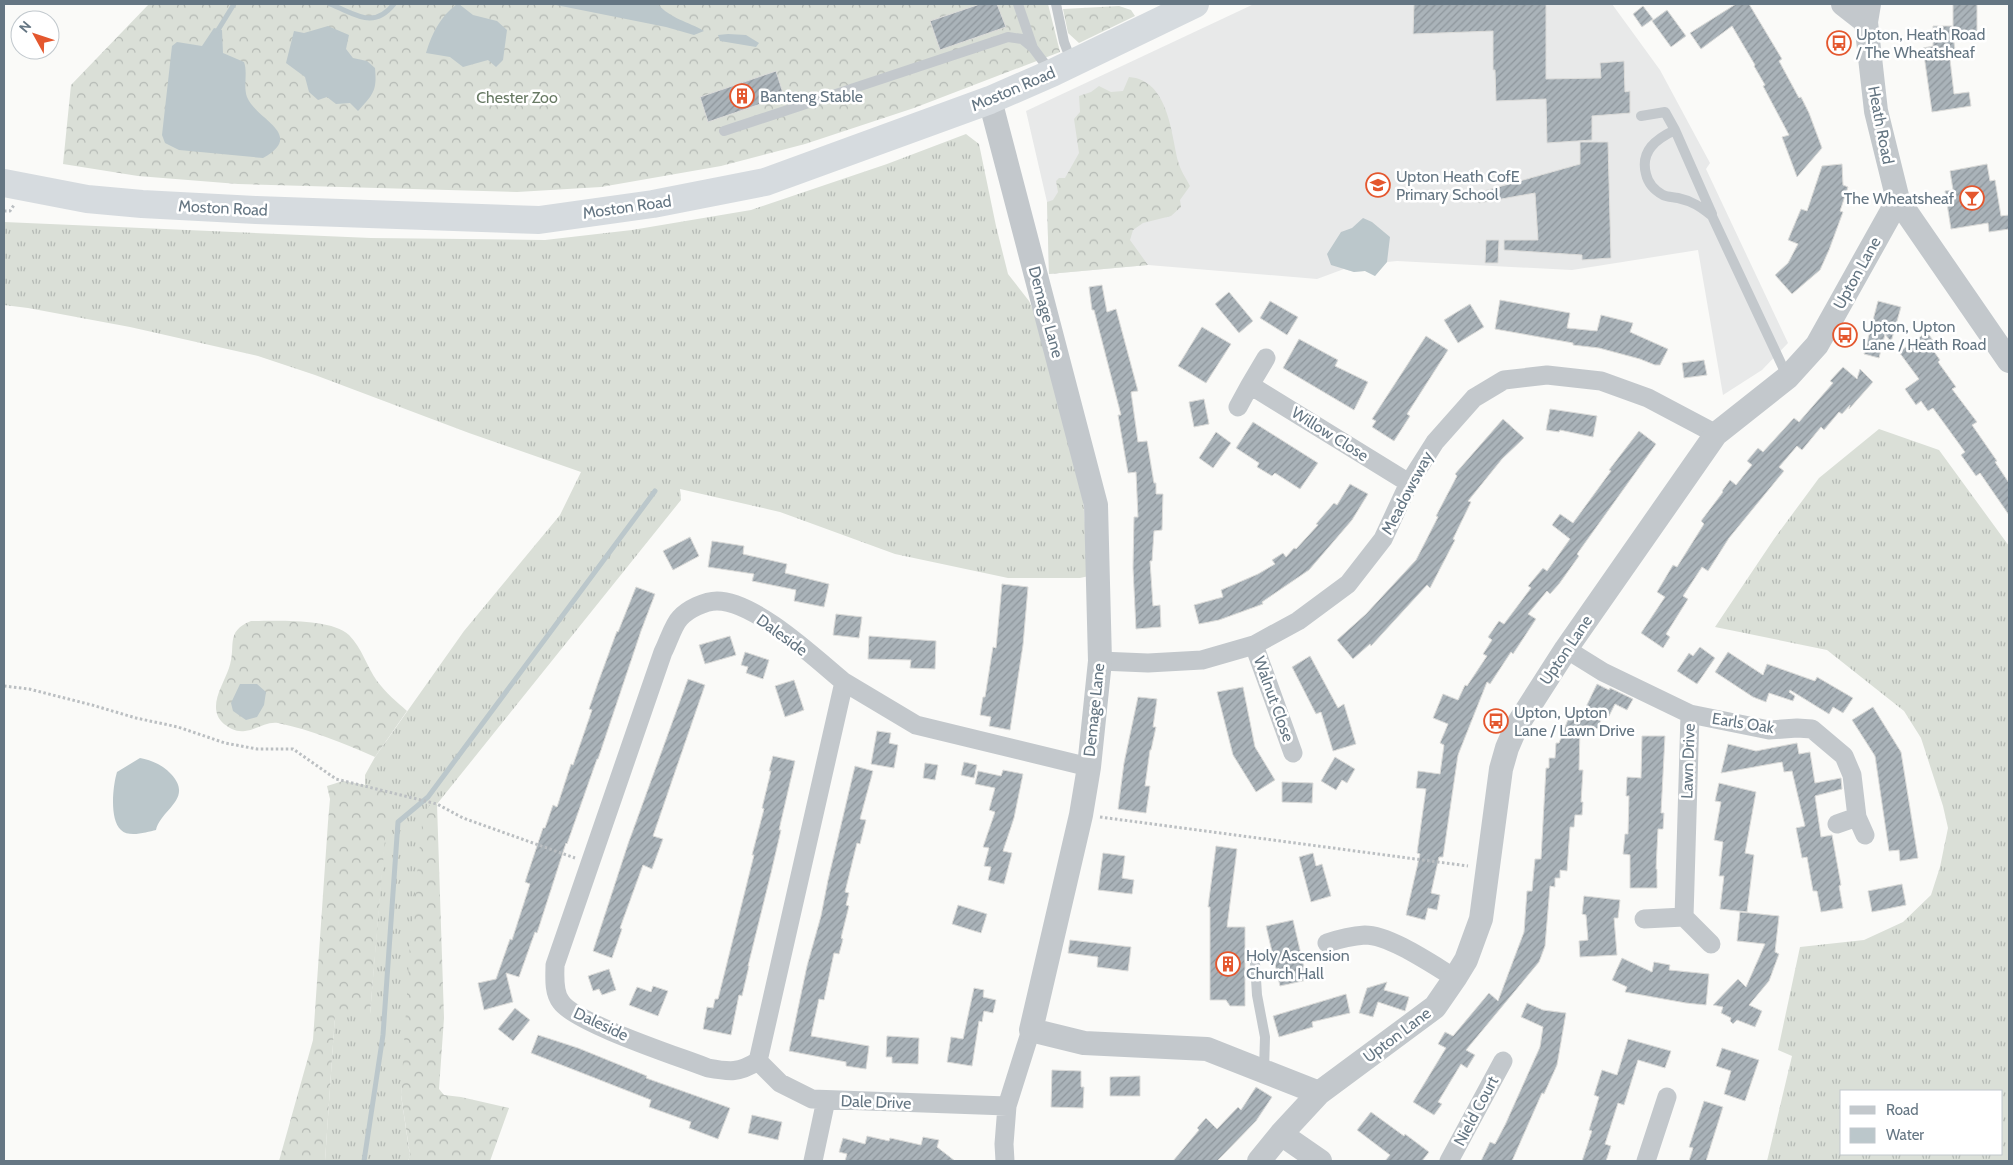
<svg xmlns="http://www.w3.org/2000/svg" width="2013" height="1165" viewBox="0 0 2013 1165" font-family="Cabin,sans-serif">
<defs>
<pattern id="grass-tufts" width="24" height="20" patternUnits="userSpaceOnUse" patternTransform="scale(1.25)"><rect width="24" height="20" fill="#dadfd7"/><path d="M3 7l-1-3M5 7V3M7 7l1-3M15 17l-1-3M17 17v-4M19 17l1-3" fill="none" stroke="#b4b9b4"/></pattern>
<pattern id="forest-crowns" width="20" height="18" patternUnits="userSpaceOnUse" patternTransform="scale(1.25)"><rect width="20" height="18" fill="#dadfd7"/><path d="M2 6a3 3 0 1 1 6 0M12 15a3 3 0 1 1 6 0" fill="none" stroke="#b4b9b4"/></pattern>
<pattern id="building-hatch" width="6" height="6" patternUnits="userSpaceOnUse" patternTransform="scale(1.25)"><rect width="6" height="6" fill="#aab3b9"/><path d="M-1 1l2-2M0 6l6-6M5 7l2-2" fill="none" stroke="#8e969c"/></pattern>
</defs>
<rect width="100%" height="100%" fill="#fafaf8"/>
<path fill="#e8e9e9" d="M1254,4H1612L1660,70L1710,163L1706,169L1788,343L1762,370L1723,395L1698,250L1572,270L1397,261L1387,262L1375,276L1365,271L1354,272L1344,269L1317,279L1148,265L1049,274L1047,202L1026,111Z"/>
<path fill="url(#grass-tufts)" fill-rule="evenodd" d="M966,134L979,144L996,226L1008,274L1029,301L1045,336L1083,498L1089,576L1080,578H1008L895,554L780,512L680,489L681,500L437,804L432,802L401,1095L410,1156L408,1161H325L335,1014H370L388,794L365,785V775L375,757L464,631L560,515L581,472L469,433L315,375L258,356L130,327L28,308L4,305V222L371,238L545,240L632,230L751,210L887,164Z
M1879,429L1939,450L2009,546V1161H1767L1792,1056L1778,1050L1800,947L1864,940L1903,922L1931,895L1940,867L1948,828L1943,806L1921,738L1904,711L1827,650L1715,627L1774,539L1819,478ZM1842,1091H2002V1154H1842Z"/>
<path fill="url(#forest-crowns)" d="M149,4H1048L1060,52L914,108L805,144L721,166L601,187L517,192L238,184L138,176L63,164L71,85Z
M1119,6L1131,10L1135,16L1079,43L1068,33L1063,9Z
M1129,77C1168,80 1171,132 1178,161C1180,170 1186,178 1190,186L1180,200L1181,207L1171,216L1143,223L1133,230L1130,240L1148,265L1049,274L1047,202L1053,200L1058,192L1056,181L1059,178H1065L1079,153L1074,119L1080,112L1079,96L1091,92L1099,86L1111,92L1123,91Z
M251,621C275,621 331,618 349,635C362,648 367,667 377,681C386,693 397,702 407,711L375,757C343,743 312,730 278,723C267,721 256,730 245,731C236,732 231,729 224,724C206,708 223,686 229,668C237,646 224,632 251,621Z
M343,781L365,785L389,793L370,1014L335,1015L325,1161H279L313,1040L328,822L330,799L327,786Z
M432,802L437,804L444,1018L439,1089L444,1095L461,1097L509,1108L490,1161H408L410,1155L401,1095L410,943L423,815Z"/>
<path fill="#bbc7cb" d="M457,4H459L473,15L497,21L507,30L503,60L496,67L488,60L463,67L450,57L426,53C432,33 440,17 457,4Z
M551,4H658C669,18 689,22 704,31L694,35L666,27Z
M328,26L349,35L346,49L353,58L367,61L375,68C377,90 374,94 358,111L350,103L336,104L327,97L318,100L309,92L305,77L286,63L294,31L304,33Z
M214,28L222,30L223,53L244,62C248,73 243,86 247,97C256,120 306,134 263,158L179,150L165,143L162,135L172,46L177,42L202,46Z
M728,34L746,35L759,43L756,47L720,41L718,35Z
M1363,218L1372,222L1390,237L1387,262L1375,276L1365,271L1354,272L1331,265L1327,254L1341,232L1352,228Z
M240,684H257L266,692L264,705L257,717L246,720L233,711L231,703Z
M140,758C151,760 163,765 171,774C194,799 161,809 156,830C147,832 129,838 121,830C109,819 113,785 117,772Z"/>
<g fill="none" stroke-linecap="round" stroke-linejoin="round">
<path stroke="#bbc7cb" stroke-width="5" d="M330,4C356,14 373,30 394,4
M218,30L234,4
M364,1161L383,1035L398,822L428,797L655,491"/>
</g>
<path fill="url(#building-hatch)" stroke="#dcdcda" d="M980,4H997L1006,27L940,50L930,21Z
M1414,4H1546V79L1601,78L1600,63L1624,61L1625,92L1630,91V113L1592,116V140L1547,143L1546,99L1496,101L1495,70H1493V31L1413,34Z
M1736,4H1749L1782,59L1779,61L1799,98L1801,97L1809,113L1822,148L1797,177L1782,137L1789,135L1763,86L1765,85L1754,66L1755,65L1732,26L1701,49L1690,33Z
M1953,4H1977V34L1953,35L1955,50L1949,51L1954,94L1969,92L1971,106L1932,112L1923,48L1933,46V26H1952L1953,32Z
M1643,6L1653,19L1642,27L1633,14Z
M1667,10L1686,36L1671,47L1652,21Z
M776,71L784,96L708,122L700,97Z
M1580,142H1608L1611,258L1582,260V255L1504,250V240H1538L1535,193L1479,203L1477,193L1580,164Z
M1842,164L1843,185L1848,187L1840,211L1843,212L1829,250L1820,270L1792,294L1775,275L1788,263L1798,244L1788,240L1801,209L1807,211L1822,166Z
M1987,164L1990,181L1995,180L2001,216L2009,215V229L1989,232L1988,223L1951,229L1945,191L1953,190L1950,171Z
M1486,240H1499L1498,263H1485Z
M1102,285L1107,312L1116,309L1138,391L1131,392L1138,442L1147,441L1154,483H1156V494H1163L1162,530L1154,531L1152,561H1150L1153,606L1160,605L1161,627L1136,629L1133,568L1134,517H1138L1136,472L1128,473L1118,415H1121L1094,310H1092L1089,287Z
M1229,292L1253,321L1239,333L1215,304Z
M1500,300L1570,313L1567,328L1597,331L1601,315L1633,323L1630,332L1668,349L1660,365H1655L1640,359L1599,348L1573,345V343L1495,329Z
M1270,301L1298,317L1287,335L1260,318Z
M1878,301L1901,307L1891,342L1885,334L1879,358L1864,354Z
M1470,304L1484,327L1458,343L1444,320Z
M1202,327L1231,344L1206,383L1178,366Z
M1927,332L1934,342L1930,346L1940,360L1938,362L1956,387L1952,389L1977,422L1972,425L1997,461L1995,462L2009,483V515L1980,473L1976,476L1961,455L1965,452L1933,408L1928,411L1921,401L1916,405L1905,389L1919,379L1899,352Z
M1426,336L1448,350L1407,414L1410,416L1394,441L1372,427L1376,421L1372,419Z
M1299,339L1338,360L1335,366L1368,382L1354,410L1283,368Z
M1704,360L1707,375L1684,378L1682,363Z
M1843,367L1857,379L1860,369L1873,382L1849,409L1850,405L1842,414L1839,412L1824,430L1821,427L1802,450L1797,446L1779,467L1784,471L1729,538L1708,571L1702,567L1683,596L1688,599L1666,634L1670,637L1663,648L1641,633L1665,597L1657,592L1673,565L1677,567L1704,524L1701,521L1723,492L1722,491L1730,480L1736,485L1752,465L1747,461L1758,448L1763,452L1794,418L1799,422L1833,383L1830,381Z
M1204,399L1209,424L1194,427L1189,402Z
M1550,409L1597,416L1593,437L1560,430L1559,432L1546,430Z
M1503,419L1524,438L1502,459L1468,501L1471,502L1453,539L1455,540L1430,588L1427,585L1371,646L1370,644L1353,659L1337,640L1366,614L1416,560L1438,517L1436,516L1457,476L1455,474Z
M1253,422L1318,463L1300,489L1275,473L1272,476L1257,467L1259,463L1236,448Z
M1639,431L1656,444L1577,554L1579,556L1559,584L1550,594L1547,591L1528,614L1536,619L1513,654L1511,652L1490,684L1487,682L1458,755L1443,857H1439L1431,893L1440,895L1437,910L1428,908L1425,920L1406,915L1420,854L1417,853L1426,789L1416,788L1418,771L1440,774L1444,745L1440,743L1448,724L1433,718L1443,694L1458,700L1465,685L1467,686L1487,656L1483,654L1492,640L1488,637L1499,621L1504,624L1531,588L1528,586L1543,568L1547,571L1570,539L1552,525L1560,514L1573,523L1611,471L1609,470Z
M1216,432L1231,443L1213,468L1199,458Z
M1350,484L1368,494L1352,520L1309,570L1262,602L1263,604L1219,620L1199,624L1194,605L1223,597L1221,590L1258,574L1275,564L1272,560L1283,553L1286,557L1294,548L1296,549L1318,525L1316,524L1334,503L1337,505Z
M690,537L699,556L673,570L663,551Z
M712,541L744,546L743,554L787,564L785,573L829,584L824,607L794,601L796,590L752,581L754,574L708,567Z
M1002,584L1028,587L1023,645L1010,730L989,726L991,717L980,715L983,697H985L993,647L996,648Z
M636,587L655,594L641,631L598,759H597L567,844L566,843L537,933L535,932L519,977L506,973L513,1002L484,1010L478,983L496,979L510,939L512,940L530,884L525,882L543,828H545L553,805L557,807L571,764L573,765L592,710L589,709L599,680L617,631L618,632Z
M836,614L862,617L859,638L833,635Z
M730,636L736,655L705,664L699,645Z
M869,636L936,641L935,669L910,668L911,660L868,659Z
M1700,647L1715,658L1697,684L1677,671L1689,653L1693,656Z
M745,652L769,660L763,679L746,673L748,667L741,665Z
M1728,652L1763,675L1767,664L1815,681L1817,677L1853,698L1843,713L1833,707L1829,714L1790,690L1789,692L1795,696L1793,701L1769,693L1766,702L1753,697L1715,672Z
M1310,656L1338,708L1344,704L1356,744L1333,751L1321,712L1316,714L1292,667Z
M688,679L705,685L653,836L663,839L652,869L643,865L620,928L622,929L612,958L593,951L628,844Z
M794,680L804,710L785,717L775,686Z
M1597,684L1609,690L1610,688L1633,699L1627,710L1615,704L1609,716L1603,714L1598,729L1592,727L1590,733L1580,729L1579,770H1583L1581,802H1583L1582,815H1575L1574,827H1570L1567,871L1560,870V878H1555V887L1550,886L1545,946L1539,962L1466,1050L1475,1055L1467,1068L1461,1064L1438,1102L1442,1104L1434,1115L1413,1102L1446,1048L1438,1044L1445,1032L1453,1036L1489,993L1498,1001L1524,932L1527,891H1532L1535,859H1541L1546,768H1549V758H1555L1556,743H1559L1572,709L1583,713Z
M1243,687L1255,747L1275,780L1256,792L1233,755L1217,692Z
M1138,697L1157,699L1153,727H1156L1151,750H1150L1145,786H1150L1146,813L1118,809L1124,763Z
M1873,707L1901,752L1918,858L1900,861L1899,850L1889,851L1875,756L1852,720Z
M877,731L891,733L889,743L898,745L894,768L871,764Z
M1642,736H1665L1661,813H1664L1663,829H1658L1656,869H1657V888H1630V855L1623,854L1625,834H1628L1629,796H1626L1627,777L1641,778Z
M1797,743L1799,754L1810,752L1815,783L1841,778L1842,789L1815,796L1821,837L1832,835L1841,885L1839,886L1843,908L1821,912L1817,891H1813L1807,857L1802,858L1796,828L1805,826L1792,771L1784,772L1782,762L1721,773L1728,744L1756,751Z
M773,756L795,761L779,830H781L771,873L748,966H749L742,996L739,995L731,1035L703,1029L707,1007L713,1008L715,999H718L754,855H752L764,809L762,808L771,771H769Z
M1335,757L1355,769L1347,783L1342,780L1336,790L1321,781Z
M964,762L977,765L974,778L961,775Z
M925,763L938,765L935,780L923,778Z
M855,766L873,771L860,819L866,820L860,844L857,843L845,892L849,893L846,905L849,906L841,938L843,939L839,954L834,953L824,1000L819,999L811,1036L869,1046L866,1069L846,1066V1062L789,1051L807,966L821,916L828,880Z
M1003,770L1023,774L1014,818L1003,851L1012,853L1004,884L988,880L991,867L984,866L989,848L983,847L995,812L989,810L995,788L975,784L978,771L1001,776Z
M1282,782L1313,783L1312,803L1282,802Z
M1719,783L1756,792L1745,853L1754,855L1747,912L1720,909L1724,876H1719L1723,842L1714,840L1721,802L1715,801Z
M1216,846L1237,849L1227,927H1245V1006H1230L1226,1000H1210V907H1208Z
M1103,853L1125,856L1122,878L1134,880L1132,894L1098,890Z
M1313,853L1316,866L1322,864L1331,896L1311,902L1299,857Z
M1902,884L1906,905L1872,912L1868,891Z
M1584,896L1620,900L1618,918H1614L1617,955L1580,957L1579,941L1588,940L1586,915L1582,914Z
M958,905L987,914L981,933L952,924Z
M1740,912L1779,916L1775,952L1779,954L1769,981L1749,1005L1762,1011L1755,1027L1737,1020L1733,1024L1730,1021L1731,1018L1721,1013L1723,1007L1713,1005L1738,979L1746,987L1765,944L1737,941Z
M1293,920L1307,980L1280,986L1266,926Z
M1070,940L1131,947L1128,971L1097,967L1098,957L1068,953Z
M1622,958L1652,972L1654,962L1670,965L1669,970L1709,974L1706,1005L1686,1003L1625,992L1627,987L1612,980Z
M609,969L616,990L602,995L599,989L593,991L588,976Z
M1387,982L1384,990L1409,997L1405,1011L1378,1002L1373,1017L1359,1013L1367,988Z
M653,986L668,991L658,1016L629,1005L637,987L651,992Z
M974,988L984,990L983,997L996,1000L993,1013L984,1011L982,1022L979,1021L972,1066L947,1062L951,1037L963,1039Z
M1346,994L1350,1013L1312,1022L1313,1027L1279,1037L1273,1016Z
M1527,1003L1543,1010L1566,1013L1557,1065L1544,1094L1542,1093L1512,1161H1481L1490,1142L1495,1144L1505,1125L1540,1047L1543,1027L1521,1017Z
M515,1008L530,1020L513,1041L498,1029Z
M538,1035L578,1048L647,1076L646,1078L730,1108L718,1139L689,1128L691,1122L649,1107L651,1100L531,1053Z
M887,1036L919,1038L918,1064L892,1063V1057H886Z
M1628,1039L1671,1051L1665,1068L1638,1060L1624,1105L1618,1103L1605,1144L1611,1146L1606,1161H1582L1592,1131L1589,1130L1599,1097L1594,1095L1602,1070L1617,1075Z
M1722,1048L1759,1060L1745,1101L1724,1094L1731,1071L1716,1066Z
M1052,1070L1081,1071V1087H1084L1083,1108L1051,1107Z
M1140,1076V1096H1110V1077Z
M1256,1087L1272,1097L1256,1121L1217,1161H1173L1199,1130L1197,1128L1206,1118L1217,1129L1238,1107L1241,1110Z
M1704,1101L1723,1107L1706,1161H1689L1693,1148L1689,1147Z
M1371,1112L1404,1136L1405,1134L1429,1152L1422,1161H1385L1390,1155L1357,1130Z
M752,1115L782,1122L778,1140L748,1133Z
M867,1136L889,1141L890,1138L921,1145L923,1137L939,1140L937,1147L955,1161H845L847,1154L839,1152L843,1138L865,1144Z"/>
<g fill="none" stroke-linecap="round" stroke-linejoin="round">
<path stroke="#bbbfc2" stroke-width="3" stroke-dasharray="2.5 2.5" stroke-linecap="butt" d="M4,211H10L14,205
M4,686L29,689L92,705L136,718L178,727L225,743L257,749H293L336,779L437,804L463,818L575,858
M1100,817L1468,866"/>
<path stroke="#c3c8cc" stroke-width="10" d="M1018,4L1033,48L1051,72
M1056,4L1064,42L1072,63
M1641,116L1665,112L1675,130L1712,214
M1675,130C1656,139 1640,151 1646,174C1648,183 1654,190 1663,195C1667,197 1673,197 1678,198C1692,201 1701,207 1712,216L1787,376
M724,131L1008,37L1022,39L1033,48
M1255,963L1257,995L1265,1037L1264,1070"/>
<path stroke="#c3c8cc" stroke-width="19" d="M1266,358L1250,385L1409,483
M1238,407L1250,385
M1254,645L1293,753
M1566,649L1603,672L1690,714L1684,917
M1100,661L1148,663L1202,660L1254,645L1298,621L1348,584L1383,539L1409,483L1435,442L1474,398L1504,380L1547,375L1601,381L1648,398L1716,434
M844,682C815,658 755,601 717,601C705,601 688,609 680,618C673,625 668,643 663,652L555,965C555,976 553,992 561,1002C575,1023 680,1057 708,1068C730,1072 739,1073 758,1061L844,682L916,725L1089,767
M1690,714L1769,730L1797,728L1812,729L1844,756L1852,775L1857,817L1865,835
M1837,824L1857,817
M1644,919L1684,917L1711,944
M1327,943C1339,939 1351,936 1365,935C1390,935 1433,965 1455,978
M758,1061L780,1083L812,1099L1007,1106
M813,1161L826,1100
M1005,1161L1004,1144L1007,1106L1031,1030
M1449,1161L1503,1061
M1646,1161L1667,1097"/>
<path stroke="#c3c8cc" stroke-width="24" d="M1843,4L1866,22
M1869,4L1866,22L1876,111L1898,200L2009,361
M990,100L1096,505L1100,661L1089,767L1081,815L1031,1030L1084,1043L1207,1049L1319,1093
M1281,1134L1320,1161
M1259,1161L1281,1134L1319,1093L1435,1007L1455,978L1466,960L1481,919L1501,769L1507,748L1516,727L1566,649L1716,434L1788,377L1817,345L1898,200"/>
<path stroke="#d6dbdf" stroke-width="28" d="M4,183L87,199L142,204L256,210L539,220L653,204L765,182L990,100L1052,73L1195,4"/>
</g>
<defs>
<g id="bus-ring" transform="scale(1.25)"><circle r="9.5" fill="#fff" stroke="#e4572e" stroke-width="1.5"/><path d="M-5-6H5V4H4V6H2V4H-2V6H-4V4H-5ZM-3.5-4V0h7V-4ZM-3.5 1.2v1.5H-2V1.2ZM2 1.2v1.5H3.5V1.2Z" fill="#e4572e"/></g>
<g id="building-ring" transform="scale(1.25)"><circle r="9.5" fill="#fff" stroke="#e4572e" stroke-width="1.5"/><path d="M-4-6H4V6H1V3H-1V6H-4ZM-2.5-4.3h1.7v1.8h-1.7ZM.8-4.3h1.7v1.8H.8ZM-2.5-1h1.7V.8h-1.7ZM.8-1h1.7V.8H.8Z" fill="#e4572e"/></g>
<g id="school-ring" transform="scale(1.25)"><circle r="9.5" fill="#fff" stroke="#e4572e" stroke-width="1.5"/><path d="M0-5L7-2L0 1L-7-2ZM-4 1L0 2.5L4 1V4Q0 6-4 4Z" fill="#e4572e"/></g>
<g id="bar-ring" transform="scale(1.25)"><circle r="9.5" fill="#fff" stroke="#e4572e" stroke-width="1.5"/><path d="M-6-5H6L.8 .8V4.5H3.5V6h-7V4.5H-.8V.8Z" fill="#e4572e"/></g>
</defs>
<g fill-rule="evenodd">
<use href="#bus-ring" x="1839" y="43"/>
<use href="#building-ring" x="742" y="96"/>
<use href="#school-ring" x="1378" y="185"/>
<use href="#bar-ring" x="1972" y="198"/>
<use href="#bus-ring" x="1845" y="335"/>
<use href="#bus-ring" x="1496" y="721"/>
<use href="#building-ring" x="1228" y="964"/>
</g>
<g text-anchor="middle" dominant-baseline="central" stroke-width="5" stroke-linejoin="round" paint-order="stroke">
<g font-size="16" fill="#657683" stroke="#fff" text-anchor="start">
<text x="1856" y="34">Upton, Heath Road<tspan x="1856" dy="18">/ The Wheatsheaf</tspan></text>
<text x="760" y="96">Banteng Stable</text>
<text x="1396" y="176">Upton Heath CofE<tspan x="1396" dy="18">Primary School</tspan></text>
<text x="1954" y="198" text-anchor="end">The Wheatsheaf</text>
<text x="1862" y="326">Upton, Upton<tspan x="1862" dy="18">Lane / Heath Road</tspan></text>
<text x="1514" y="712">Upton, Upton<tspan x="1514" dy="18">Lane / Lawn Drive</tspan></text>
<text x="1246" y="955">Holy Ascension<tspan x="1246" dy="18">Church Hall</tspan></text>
</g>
<g font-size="16" fill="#657683" stroke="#fff">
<text transform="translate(1013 89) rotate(-23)">Moston Road</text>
<text transform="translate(1881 125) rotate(79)">Heath Road</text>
<text transform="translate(627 207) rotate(-8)">Moston Road</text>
<text transform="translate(223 208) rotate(3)">Moston Road</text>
<text transform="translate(1857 273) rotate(-61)">Upton Lane</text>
<text transform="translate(1046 312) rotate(75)">Demage Lane</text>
<text transform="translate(1330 434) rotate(32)">Willow Close</text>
<text transform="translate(1407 493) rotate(-62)">Meadowsway</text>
<text transform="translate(782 635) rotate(36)">Daleside</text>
<text transform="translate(1566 650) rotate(-56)">Upton Lane</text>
<text transform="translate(1274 699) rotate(70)">Walnut Close</text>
<text transform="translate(1094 710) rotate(-84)">Demage Lane</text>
<text transform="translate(1743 723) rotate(9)">Earls Oak</text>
<text transform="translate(1688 761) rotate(-88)">Lawn Drive</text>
<text transform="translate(601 1024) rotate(25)">Daleside</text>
<text transform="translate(1397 1035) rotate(-37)">Upton Lane</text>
<text transform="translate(876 1102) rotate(2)">Dale Drive</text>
<text transform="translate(1476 1111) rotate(-62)">Nield Court</text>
</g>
<g font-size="16" fill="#687a64" stroke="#fff">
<text x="517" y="97">Chester Zoo</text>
</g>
</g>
<rect width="2013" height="1165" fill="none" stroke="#657683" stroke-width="10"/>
<rect x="1840" y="1090" width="162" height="65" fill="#ffffff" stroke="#c1c8cd"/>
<rect x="1850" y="1106" width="25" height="8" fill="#c3c8cc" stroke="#c1c8cd"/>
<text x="1886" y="1115" font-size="15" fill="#657683">Road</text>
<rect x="1850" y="1128" width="25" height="15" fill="#bbc7cb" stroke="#c1c8cd"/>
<text x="1886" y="1140" font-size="15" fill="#657683">Water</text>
<g transform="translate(35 35) rotate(310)"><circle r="24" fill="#ffffff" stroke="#c1c8cd"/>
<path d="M0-4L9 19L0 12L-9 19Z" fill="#e4572e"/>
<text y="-8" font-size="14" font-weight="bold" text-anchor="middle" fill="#657683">N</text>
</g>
</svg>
